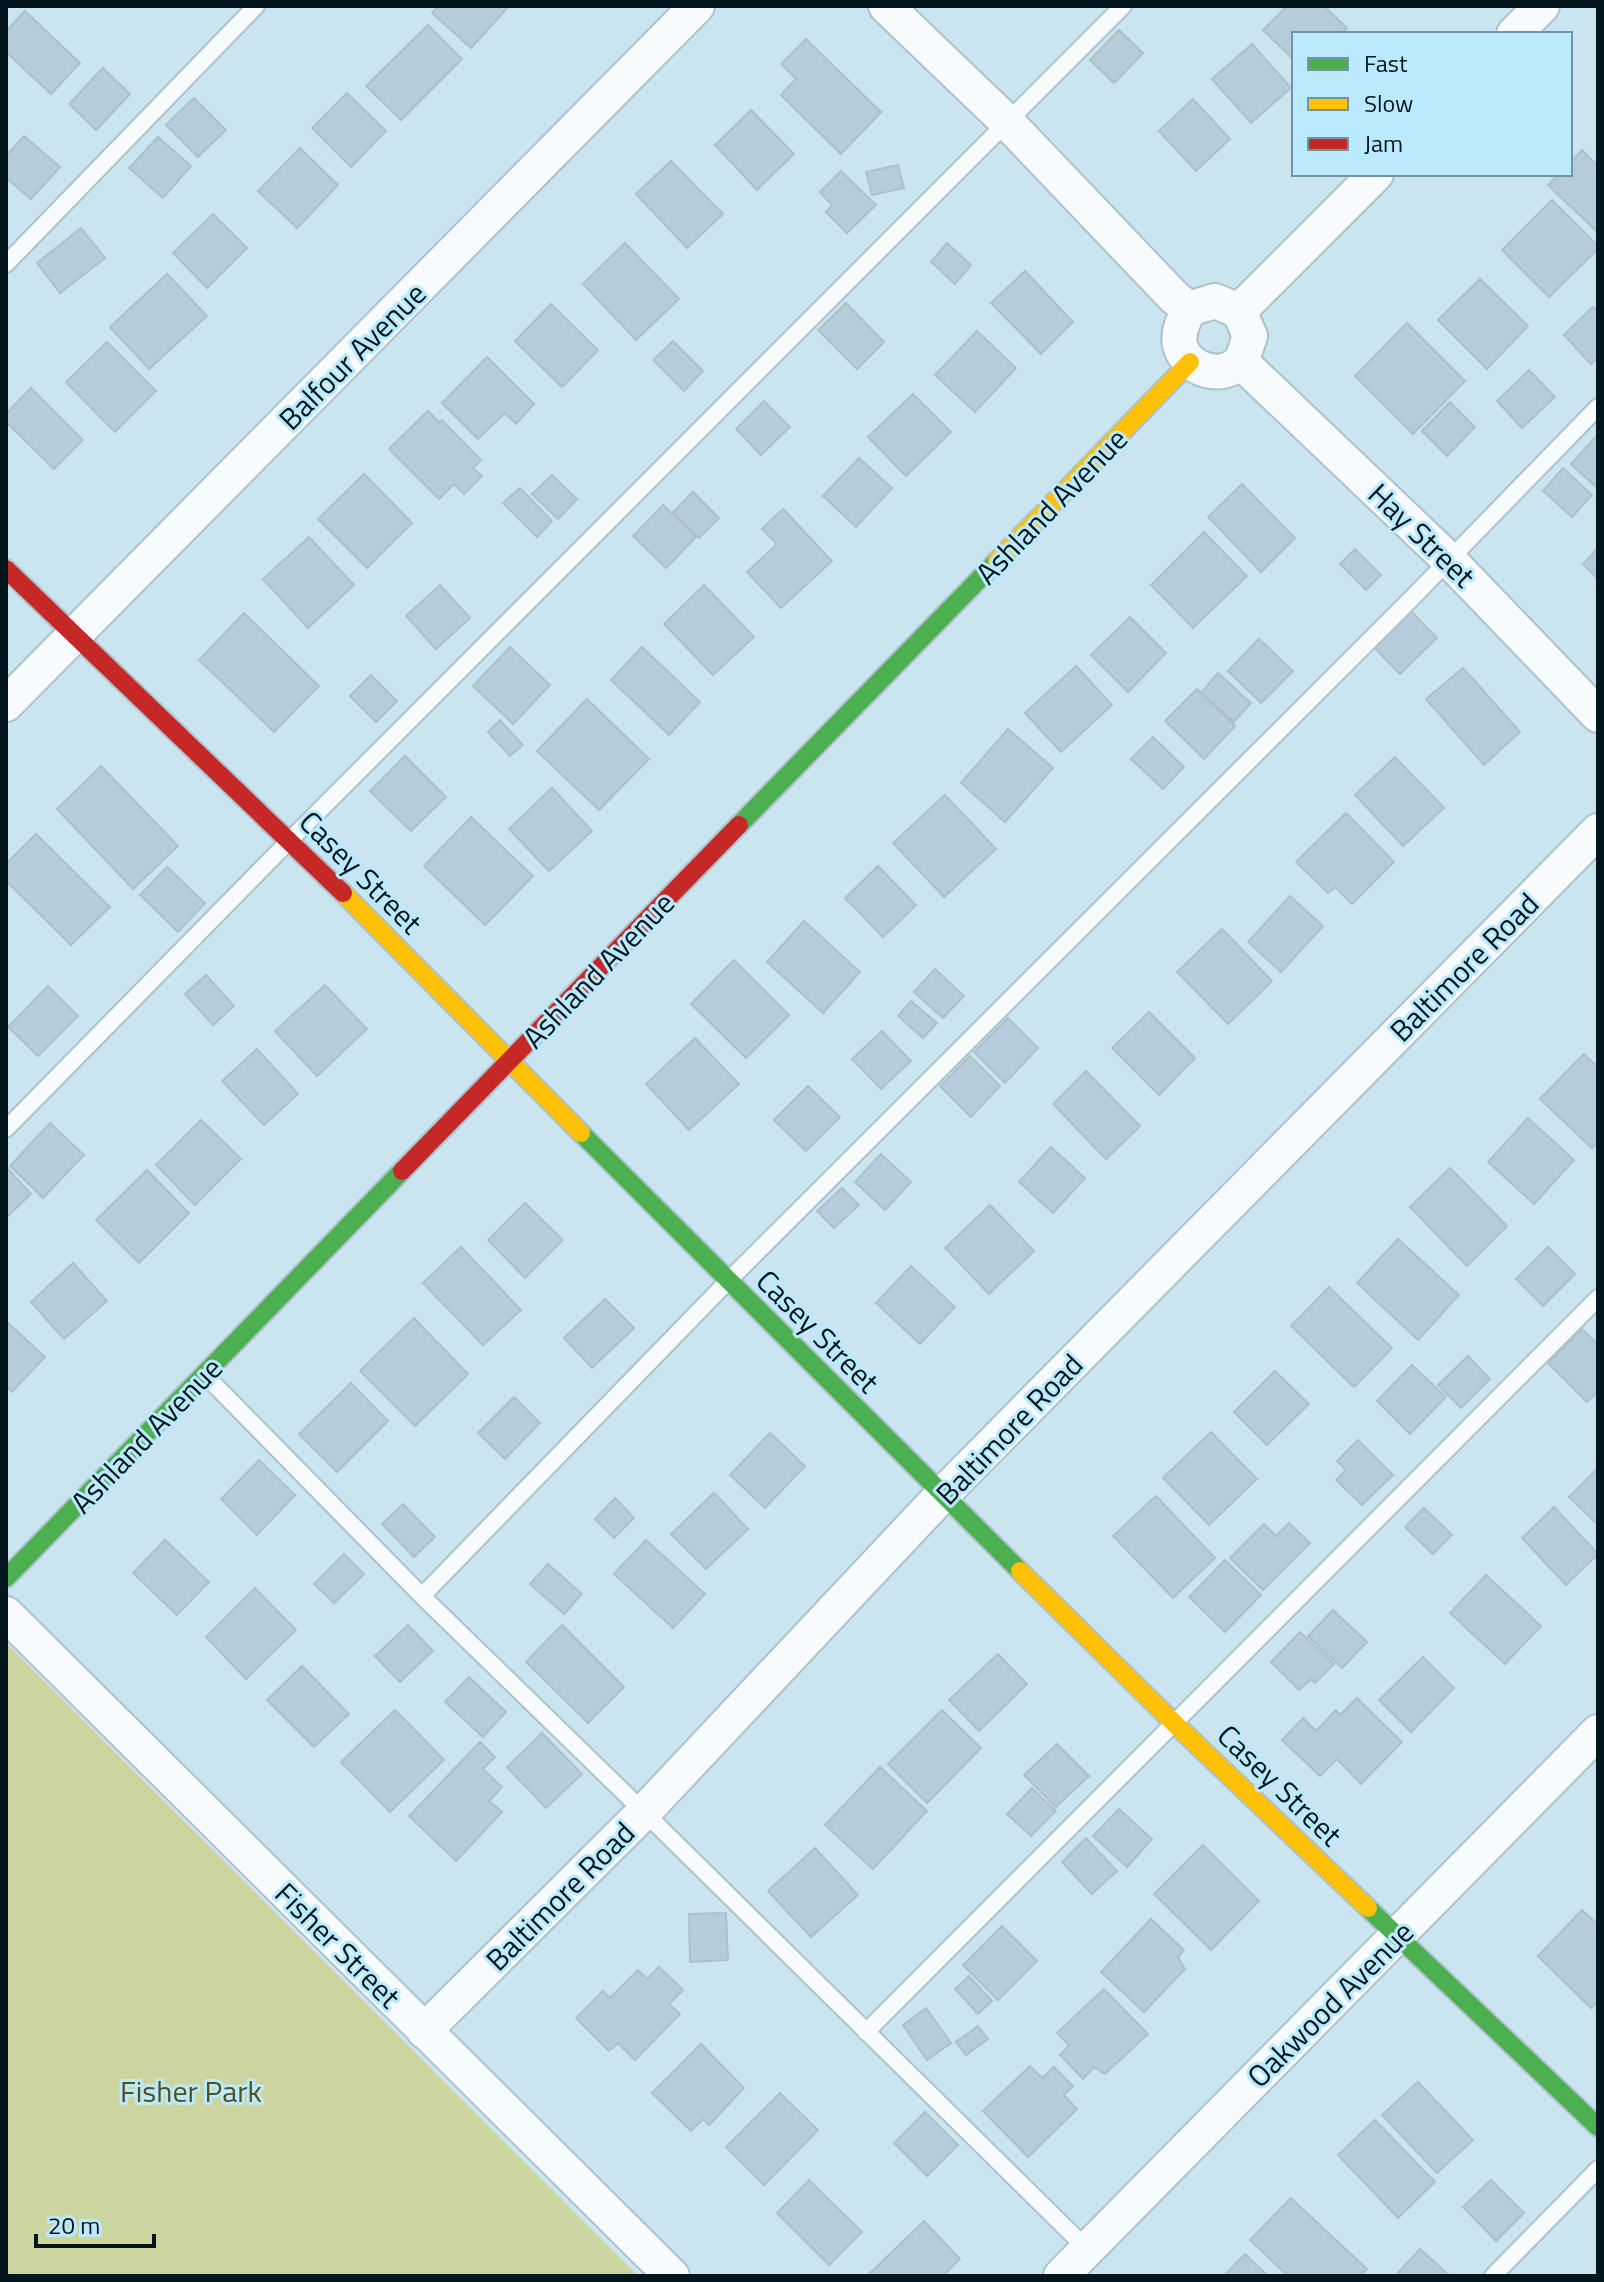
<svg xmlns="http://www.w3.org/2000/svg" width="1604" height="2282" viewBox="0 0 1604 2282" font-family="'Titillium Web',sans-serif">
<rect width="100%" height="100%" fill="#cae4f0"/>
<path fill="#ccd49f" d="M6,1643L638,2276H6Z"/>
<path fill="#b7ccdb" stroke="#aec0cb" stroke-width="2" d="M439,6H509L471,48L432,13Z
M1287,6H1324L1347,28L1342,34H1294V60L1263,30Z
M25,11L80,63L51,94L6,52V31Z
M428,25L462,59L401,120L366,86Z
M1119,30L1143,53L1114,83L1090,60Z
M806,39L881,112L841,154L781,95L796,79L781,64Z
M1252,44L1291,88L1251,123L1212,79Z
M103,68L130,94L96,130L69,104Z
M347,93L386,131L351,167L312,128Z
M194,98L226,130L198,157L166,125Z
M1193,99L1230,139L1196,171L1159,131Z
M751,110L794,154L757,190L715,145Z
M24,136L60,167L31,199L6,178V156Z
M158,137L191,166L163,198L129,168Z
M300,148L338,185L297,228L258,191Z
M1582,150L1598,166V233L1548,185L1559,174H1570V163Z
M671,161L723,214L687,248L636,194Z
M898,165L904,188L872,195L866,172Z
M841,171L876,205L847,233L826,212L832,205L820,192Z
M1552,200L1598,246V249L1549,297L1502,250Z
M213,214L247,248L207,288L173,253Z
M81,228L105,258L60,293L37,263Z
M625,243L679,299L636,340L583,284Z
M947,243L971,265L955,284L931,262Z
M1025,271L1073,322L1041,354L991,303Z
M167,274L207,316L149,369L110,327Z
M1480,279L1528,326L1487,369L1438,320Z
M846,303L884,342L857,369L818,330Z
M551,304L598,350L562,387L515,341Z
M1593,307L1598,312V358L1591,364L1564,335Z
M1407,323L1465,381L1413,434L1355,376Z
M977,331L1016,368L975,412L935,375Z
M673,341L703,371L684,391L653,360Z
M107,342L156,391L115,432L66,382Z
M487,357L534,404L516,424L505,413L478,439L442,403Z
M1529,370L1555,397L1522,428L1497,401Z
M31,388L83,440L54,469L6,422V414Z
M913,394L951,432L906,476L868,437Z
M764,401L790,427L761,455L736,429Z
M1450,402L1475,427L1447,456L1422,431Z
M428,411L439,422L442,420L481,460L473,468L482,476L464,494L454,484L439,499L389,449Z
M1598,434V489L1571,464Z
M859,458L892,488L856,527L823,496Z
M1563,468L1592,495L1572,517L1543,491Z
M364,474L412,523L367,568L318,519Z
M552,475L577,499L558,519L532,494Z
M1242,484L1295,538L1261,572L1208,517Z
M520,488L552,521L537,537L503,503Z
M693,492L719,518L699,538L673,512Z
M663,505L696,537L666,568L633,536Z
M783,509L832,561L781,608L747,572L777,544L762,529Z
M1204,532L1247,576L1193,628L1151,585Z
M309,537L354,585L308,628L263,579Z
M1598,548V579L1583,564Z
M1355,549L1381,575L1366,590L1340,564Z
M440,585L470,618L436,649L406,616Z
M704,585L754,637L713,675L664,624Z
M1409,609L1437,638L1400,674L1372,645Z
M244,613L319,686L274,732L199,660Z
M1130,617L1166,653L1128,692L1091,655Z
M1259,639L1293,671L1261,703L1228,671Z
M510,647L550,685L513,724L473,686Z
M642,647L700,702L669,735L611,680Z
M1076,666L1112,705L1061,752L1025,713Z
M1463,668L1520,732L1484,765L1426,699Z
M1218,673L1251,703L1234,722L1201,693Z
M371,675L397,701L376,722L350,696Z
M1197,689L1235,726L1204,759L1165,721Z
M587,699L649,759L599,810L537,751Z
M500,720L523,745L510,756L488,732Z
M1008,729L1053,768L1005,822L961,783Z
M1153,737L1184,767L1163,789L1131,759Z
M405,756L446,797L411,831L370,791Z
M1395,757L1444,808L1403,846L1355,795Z
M101,766L178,846L133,889L57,809Z
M552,788L592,831L549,871L509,829Z
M945,795L996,849L944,897L893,843Z
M1346,813L1394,862L1352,904L1335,887L1328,893L1296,862Z
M471,817L533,876L485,925L424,866Z
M36,834L110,907L71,945L6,881V864Z
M878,866L916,905L883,937L845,898Z
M167,867L205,903L178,932L140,895Z
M1290,896L1323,926L1281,972L1248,942Z
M804,921L860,972L823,1013L767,962Z
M1222,929L1272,981L1228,1024L1177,972Z
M734,960L789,1015L746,1058L691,1004Z
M935,969L964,996L943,1018L914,992Z
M206,975L234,1006L213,1025L185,994Z
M325,985L367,1029L317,1076L275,1031Z
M48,986L78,1016L38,1056L8,1027Z
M911,1001L937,1023L923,1038L898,1016Z
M1149,1012L1195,1058L1159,1095L1112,1048Z
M1008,1018L1038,1048L1005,1083L974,1052Z
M882,1031L911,1061L881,1089L852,1059Z
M695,1038L739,1084L689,1130L646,1084Z
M257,1049L298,1094L264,1125L222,1081Z
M1584,1054L1598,1067V1142L1592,1148L1540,1099Z
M970,1056L1000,1086L971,1117L940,1086Z
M1086,1071L1140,1126L1106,1159L1053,1104Z
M808,1086L840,1117L806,1151L774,1120Z
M1528,1118L1574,1160L1534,1204L1488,1162Z
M201,1120L241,1159L195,1205L156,1165Z
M50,1123L84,1155L43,1198L10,1166Z
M1051,1147L1085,1178L1053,1213L1019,1182Z
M881,1154L911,1182L885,1210L855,1182Z
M6,1167L31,1194L6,1218Z
M1450,1168L1507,1226L1467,1266L1410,1207Z
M147,1170L189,1213L139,1263L96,1220Z
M842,1188L859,1205L834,1228L817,1211Z
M525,1203L563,1240L525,1278L488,1240Z
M990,1205L1034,1251L989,1294L945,1248Z
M1398,1239L1459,1295L1418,1340L1357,1283Z
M461,1247L521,1310L483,1345L423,1283Z
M1548,1247L1575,1274L1543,1306L1516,1279Z
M73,1263L107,1301L64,1339L31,1302Z
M911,1266L955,1307L920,1344L876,1303Z
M1329,1287L1392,1348L1354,1387L1291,1326Z
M605,1299L634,1328L592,1368L564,1338Z
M414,1318L468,1374L415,1426L360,1371Z
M6,1321L45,1357L12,1392L6,1387Z
M1582,1329L1598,1345V1391L1587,1402L1548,1363Z
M1468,1356L1490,1379L1461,1408L1438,1385Z
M1412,1365L1446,1397L1410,1434L1377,1401Z
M1275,1371L1309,1404L1267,1445L1234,1412Z
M351,1383L388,1421L337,1472L299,1434Z
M514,1397L540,1423L505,1459L478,1433Z
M1211,1432L1257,1479L1209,1525L1163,1478Z
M770,1433L805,1466L765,1508L730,1475Z
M1358,1440L1393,1475L1362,1505L1336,1480L1346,1470L1337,1461Z
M259,1460L295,1495L257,1535L221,1499Z
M1598,1468V1525L1569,1497Z
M714,1493L748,1529L706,1569L671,1534Z
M1156,1496L1215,1558L1173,1598L1113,1536Z
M615,1498L634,1518L614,1538L595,1519Z
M403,1504L435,1537L414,1557L382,1524Z
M1554,1507L1598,1554L1566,1585L1522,1538Z
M1424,1508L1452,1535L1433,1554L1405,1527Z
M1289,1523L1310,1543L1263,1590L1230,1558L1264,1524L1276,1536Z
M165,1540L209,1582L177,1615L133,1573Z
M646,1540L705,1594L673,1628L614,1574Z
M344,1554L364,1574L334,1603L314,1584Z
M1225,1560L1261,1595L1225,1632L1189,1597Z
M548,1564L582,1594L564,1614L530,1584Z
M1486,1575L1541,1626L1505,1664L1450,1613Z
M255,1588L296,1630L246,1679L206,1637Z
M1333,1610L1367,1642L1342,1668L1308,1636Z
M408,1625L433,1651L400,1682L375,1656Z
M562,1625L624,1687L588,1723L526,1662Z
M1300,1632L1334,1664L1315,1683L1311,1679L1299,1690L1271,1662Z
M998,1654L1027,1684L979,1731L949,1700Z
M1423,1657L1454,1688L1411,1732L1379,1700Z
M302,1666L349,1714L314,1747L267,1700Z
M469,1677L506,1712L483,1737L445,1702Z
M1357,1698L1402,1742L1361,1784L1337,1759L1320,1776L1282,1740L1303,1718L1316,1731L1336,1710L1340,1715Z
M395,1710L444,1760L390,1812L341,1762Z
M942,1710L981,1748L927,1803L888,1764Z
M542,1733L582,1774L546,1808L507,1767Z
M480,1742L495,1757L483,1769L502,1787L489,1801L502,1812L456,1861L409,1816Z
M1057,1744L1089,1776L1056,1807L1024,1775Z
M880,1767L927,1811L873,1869L825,1825Z
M1032,1788L1056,1811L1031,1836L1007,1814Z
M1119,1809L1152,1839L1127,1867L1093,1836Z
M1086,1838L1117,1871L1092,1894L1062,1862Z
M1203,1845L1259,1901L1211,1950L1154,1894Z
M815,1848L858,1895L811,1937L768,1891Z
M1582,1910L1598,1925V2001L1591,2008L1538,1956Z
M726,1913L728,1960L690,1962L689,1914Z
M1151,1919L1184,1950L1178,1957L1185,1969L1144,2012L1101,1972Z
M1002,1926L1037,1961L998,2000L963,1965Z
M659,1967L683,1990L669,2004L680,2014L635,2060L618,2043L609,2051L576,2018L603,1991L610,1998L638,1970L647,1979Z
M969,1976L992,2001L978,2014L955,1989Z
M1104,1989L1148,2034L1105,2074L1094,2067L1083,2079L1060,2055L1069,2045L1057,2033Z
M926,2008L951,2043L927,2060L903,2025Z
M978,2026L988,2039L966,2055L956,2042Z
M701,2044L744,2088L709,2125L703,2119L691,2131L652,2093Z
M1030,2066L1042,2078L1054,2067L1073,2086L1064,2095L1077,2109L1028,2157L983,2111Z
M1418,2082L1473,2140L1437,2173L1382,2115Z
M780,2093L818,2130L764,2185L726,2147Z
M925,2112L958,2145L927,2176L894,2143Z
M1375,2120L1435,2182L1398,2218L1338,2155Z
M809,2180L862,2232L829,2265L777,2213Z
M1491,2180L1524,2213L1496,2241L1463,2207Z
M1291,2198L1367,2269L1360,2276H1288L1250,2240Z
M924,2221L960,2259L943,2276H867Z
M1420,2249L1450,2276H1401L1398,2273Z
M1245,2254L1268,2276H1224Z"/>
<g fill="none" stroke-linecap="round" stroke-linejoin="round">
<g stroke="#adc2cb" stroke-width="20">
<path id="lane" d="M6,264L256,6
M6,1129L290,840L1123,6
M205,1375L422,1596L644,1812L1088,2250
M422,1596L728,1281L1411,599L1598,407
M866,2032L1598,1298
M1493,2276L1598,2169"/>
</g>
<g stroke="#adc2cb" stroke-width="38">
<path id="street" d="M886,6L1008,123L1174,297L1189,309
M1514,34L1542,6
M1215,301L1239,311L1250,336C1247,343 1245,354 1241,360C1224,382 1186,370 1180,345C1177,332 1184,320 1189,309Z
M1239,311L1376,174
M1240,361L1449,560L1598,715
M6,704L697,6
M6,1614L672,2276
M424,2031L644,1812L942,1495L1598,831
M1061,2276L1598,1732"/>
</g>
<g stroke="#adc2cb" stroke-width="22">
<path id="fast" d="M739,825L997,561
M581,1133L1020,1571
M6,1578L402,1171
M1368,1908L1598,2127"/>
</g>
<g stroke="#adc2cb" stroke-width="22">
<path id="slow" d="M997,561L1190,362
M343,893L581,1133
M1020,1571L1175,1724L1368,1908"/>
</g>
<g stroke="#adc2cb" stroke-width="22">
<path id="jam" d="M6,569L343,893
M402,1171L739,825"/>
</g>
<use href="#lane" stroke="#f7fbfd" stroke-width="16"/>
<use href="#street" stroke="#f7fbfd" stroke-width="34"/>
<use href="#fast" stroke="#4caf50" stroke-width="18"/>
<use href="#slow" stroke="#ffc107" stroke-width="18"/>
<use href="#jam" stroke="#c62828" stroke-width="18"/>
</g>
<g text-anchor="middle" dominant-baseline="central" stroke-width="6" stroke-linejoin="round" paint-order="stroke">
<g font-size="30" fill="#04161d" stroke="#bbeaff">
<text transform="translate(352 356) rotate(-45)">Balfour Avenue</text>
<text transform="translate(1051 506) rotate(-46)">Ashland Avenue</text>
<text transform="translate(1422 535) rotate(44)">Hay Street</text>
<text transform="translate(361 872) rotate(45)">Casey Street</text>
<text transform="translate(1464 967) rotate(-45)">Baltimore Road</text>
<text transform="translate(598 970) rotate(-46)">Ashland Avenue</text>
<text transform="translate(818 1331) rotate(45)">Casey Street</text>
<text transform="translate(1009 1429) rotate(-46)">Baltimore Road</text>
<text transform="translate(146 1435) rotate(-46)">Ashland Avenue</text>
<text transform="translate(1280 1785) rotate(44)">Casey Street</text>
<text transform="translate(560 1896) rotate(-45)">Baltimore Road</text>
<text transform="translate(338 1945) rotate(45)">Fisher Street</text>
<text transform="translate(1330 2004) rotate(-45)">Oakwood Avenue</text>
</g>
<g font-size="30" fill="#53501f" stroke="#bbeaff">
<text x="191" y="2091">Fisher Park</text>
</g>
</g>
<rect width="1604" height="2282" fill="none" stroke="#04161d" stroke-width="16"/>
<rect x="1292" y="32" width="280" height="144" fill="#bbeaff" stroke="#7295a5" stroke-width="2"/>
<rect x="1308" y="58" width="40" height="12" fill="#4caf50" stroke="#7295a5" stroke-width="2"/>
<text x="1364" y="72" font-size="24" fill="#04161d">Fast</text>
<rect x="1308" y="98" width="40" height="12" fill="#ffc107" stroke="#7295a5" stroke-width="2"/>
<text x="1364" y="112" font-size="24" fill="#04161d">Slow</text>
<rect x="1308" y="138" width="40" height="12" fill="#c62828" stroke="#7295a5" stroke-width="2"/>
<text x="1364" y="152" font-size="24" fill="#04161d">Jam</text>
<path d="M36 2234v12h118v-12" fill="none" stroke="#04161d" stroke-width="4"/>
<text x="48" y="2234" font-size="24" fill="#04161d" stroke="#bbeaff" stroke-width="6" paint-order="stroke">20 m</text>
</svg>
